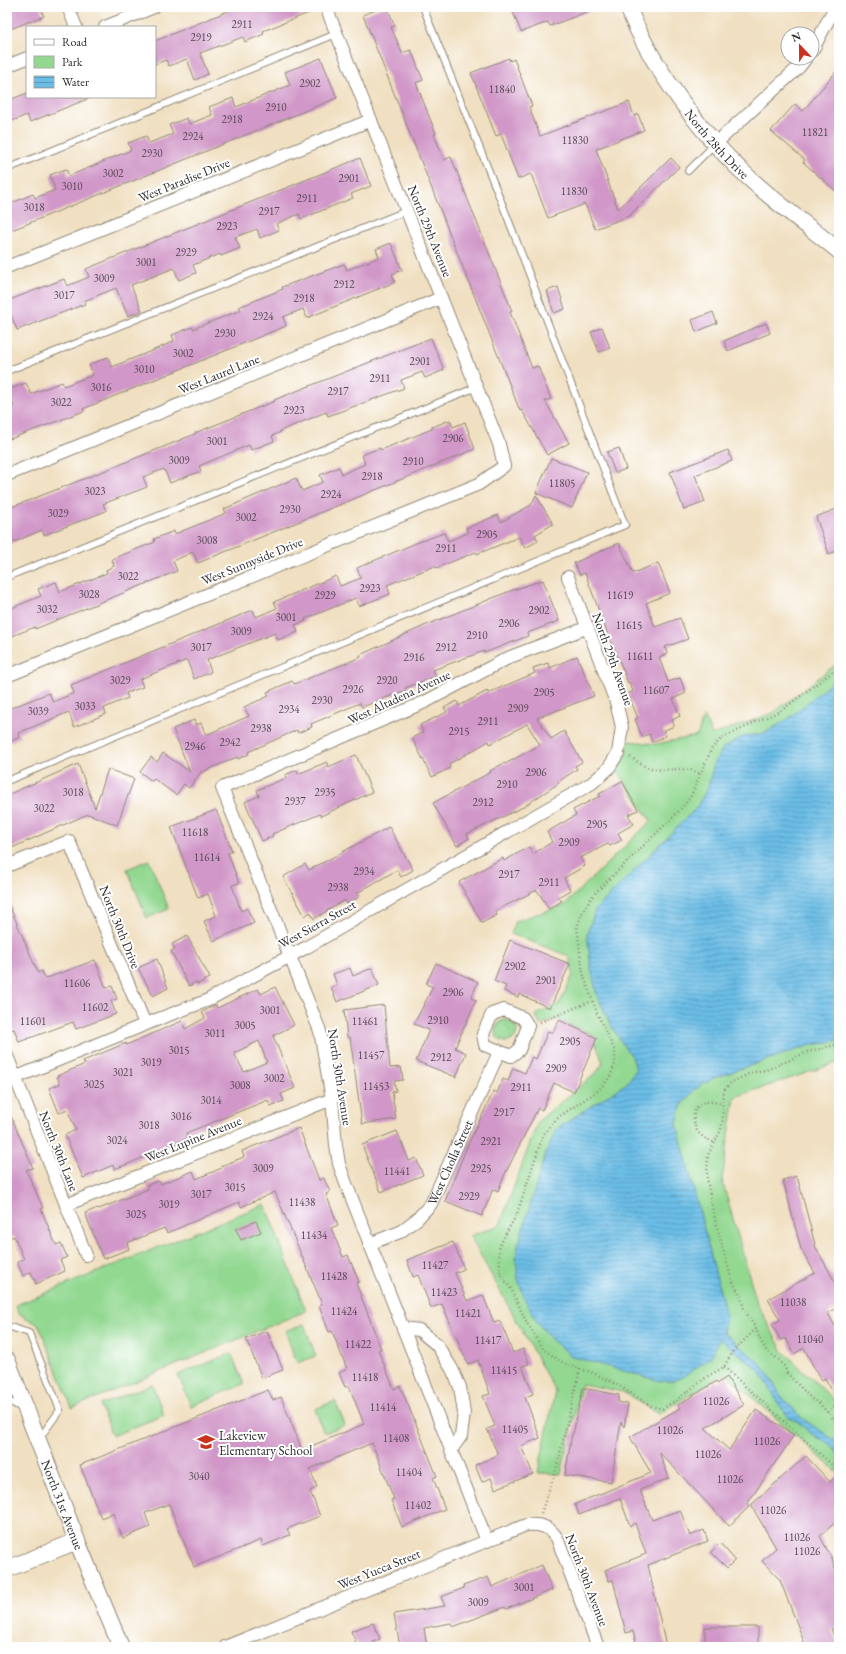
<svg xmlns="http://www.w3.org/2000/svg" width="846" height="1654" viewBox="0 0 846 1654" font-family="'EB Garamond',serif">
<defs>
<pattern id="grass-dots" width="8" height="8" patternUnits="userSpaceOnUse"><rect width="8" height="8" fill="#92d891"/><path d="M2 2h.1M6 6h.1" fill="none" stroke="#7eba7d" stroke-width="1.8" stroke-linecap="round"/></pattern>
<pattern id="water-rules" width="6" height="5" patternUnits="userSpaceOnUse"><rect width="6" height="5" fill="#6bbde7"/><path d="M0 2.5h6" fill="none" stroke="#589abb"/></pattern>
</defs>
<rect width="100%" height="100%" fill="#fff"/>
<filter id="ink" filterUnits="userSpaceOnUse"><feTurbulence type="fractalNoise" baseFrequency=".025" numOctaves="2"/><feDisplacementMap in="SourceGraphic" scale="8" xChannelSelector="R" yChannelSelector="G"/><feConvolveMatrix kernelMatrix="1 2 1 2 8 2 1 2 1" color-interpolation-filters="sRGB"/></filter>
<filter id="wash" filterUnits="userSpaceOnUse"><feTurbulence type="fractalNoise" baseFrequency=".012" numOctaves="4" result="noise"/><feDisplacementMap in="SourceGraphic" scale="16" xChannelSelector="R" yChannelSelector="G"/><feGaussianBlur stdDeviation="0.9" result="paint"/><feColorMatrix in="noise" values="0 0 0 0 0 0 0 0 0 0 0 0 0 0 0 0 0 1.4 0 .05"/><feComposite in="paint" operator="in"/></filter>
<g filter="url(#wash)">
<rect width="100%" height="100%" fill="#f0dfc0"/>
<path fill="url(#grass-dots)" stroke="#5e825e" d="M495 1031a11 11 0 1 1 22 0a11 11 0 1 1-22 0Z"/>
<path fill="#92d891" stroke="#5e825e" d="M839,662V1062L735,1097L722,1180L757,1303L782,1350L839,1405V1474L725,1373L659,1414L623,1392L582,1384L561,1474L538,1473L555,1391L470,1236L500,1225L538,1121L596,1073L603,1063L592,1034L556,1019L540,1025L536,1015L560,1003L573,974L569,956L511,934L515,921L563,906L651,821L617,770L623,761L629,741L656,744L697,736L704,716L712,735L773,713Z
M149,860L169,909L147,918L127,869Z
M265,1204L306,1311L72,1408L39,1325L18,1313L16,1305Z
M304,1324L316,1356L297,1363L285,1331Z
M231,1353L244,1384L191,1406L178,1375Z
M152,1384L164,1415L112,1436L100,1405Z
M335,1401L345,1425L324,1433L315,1409Z"/>
<path fill="url(#water-rules)" stroke="#4b7489" d="M839,676V1040L808,1046L714,1078L695,1089L683,1103L679,1113L677,1124L723,1302L726,1317L723,1332L760,1363L766,1370L781,1396L803,1419L839,1443V1454L832,1446L809,1432L797,1421L789,1418L780,1406L760,1371L720,1339L710,1358L685,1376L673,1381H660L573,1357L553,1341L537,1322L525,1300L518,1279L516,1262L517,1249L545,1155L556,1130L577,1115L627,1083L636,1070L632,1056L625,1048L609,1022L597,995L591,969L587,934L595,910L696,808L708,787L714,763L723,748L742,737L765,733L788,719Z"/>
<g id="blocks">
<path fill="#d097c8" fill-rule="evenodd" d="M7,7H40L44,16L10,29L7,21Z
M238,7H319V9L263,31L264,34L245,42L243,37L200,53L208,74L195,80L187,59L169,66L166,60L155,64V41Z
M383,7H387L395,26L391,27L402,53L411,50L423,80L416,83L436,134H434L444,160L451,157L512,311L510,312L532,368L538,366L551,399L545,401L569,443L547,455L522,410L520,411L363,15Z
M511,7H597V8L550,26L548,22L521,32Z
M321,58L337,98L7,232V205L33,194L35,198L55,190L50,175L66,169L69,176L131,150L128,143L146,136L149,143L173,134L169,125L187,118L189,124L212,115L209,107L233,98L236,107L290,85L285,72Z
M509,58L510,61L514,59L532,106L529,107L540,136L629,102L634,116L638,114L644,130L596,149L618,209L671,158L679,167L629,216L595,229L585,204L548,218L531,174L518,179L501,134L496,136L471,73Z
M839,68V194L803,162L805,160L771,131L795,104L803,111Z
M27,93V97L90,98L30,122L27,115L7,123V101Z
M360,158L371,186L351,194L353,198L301,219L299,214L276,224L279,230L260,238L257,229L235,237L240,248L221,256L220,254L193,265L196,273L179,280L174,268L131,285L142,311L128,316L116,288L84,301L85,304L17,330L7,306V301L64,279L67,286L89,277L86,269Z
M391,243L402,270L392,274L395,282L307,318L303,309L283,317L286,326L83,409L84,411L10,439L7,432V409L14,406L7,390L26,383L31,394L62,382L64,386L93,375L89,365L108,357L112,367L161,347L174,341L172,335L192,327L193,329L241,310L239,307L283,289L282,287L344,264L347,270L379,257L376,249Z
M558,287L565,309L554,313L547,291Z
M713,312L717,323L696,332L692,320Z
M766,323L770,333L728,351L724,341Z
M602,327L610,348L599,352L591,332Z
M431,338L444,370L425,378L422,372L401,380L404,388L328,416L326,412L280,431L281,432L272,436L274,441L251,450L249,445L199,466L201,471L170,483L164,469L143,477L147,487L103,504L106,511L44,535L42,530L7,545V509L114,467L195,434V433L275,401L274,400Z
M450,420L453,427L465,422L475,449L198,563L193,552L173,561L177,571L35,629V627L7,638V610L41,596L38,589L56,582L60,592L107,573L106,570L114,566L112,559L155,542L154,539L174,531L175,534L226,513L224,509L296,478L302,491L323,482L320,475L339,467L342,474L365,464L362,455L380,448L381,450L432,429V427Z
M619,448L626,469L615,473L607,452Z
M728,450L732,461L695,475L705,502L684,510L670,472Z
M551,458L587,472L572,508L536,493Z
M536,495L553,524L535,535L538,541L525,548L519,537L477,554L476,552L436,568L435,566L387,585L390,594L359,606L356,598L305,619L306,621L295,625L298,632L278,640L275,633L207,660L211,672L194,679L187,660L140,679L143,687L126,693L128,698L104,708L106,714L74,727L69,712L18,733L20,737L7,743V707L8,709L49,693L53,702L74,693L71,685L253,610L256,617L277,608L274,602L336,576L340,586L361,578L357,568L416,543L444,533L448,541L468,533L466,528L498,515L501,522L531,505Z
M839,508V550L829,554L816,517Z
M619,543L633,573L658,563L670,593L646,603L655,627L680,618L688,639L665,647L667,654L659,657L668,682L680,678L686,693L673,699L680,716L672,720L674,726L663,731L666,736L652,742L649,734L642,737L635,719L638,718L628,694L633,691L629,682L628,683L614,647L613,648L585,573L580,575L574,563Z
M543,580L559,621L527,633L528,636L484,653V651L433,670L436,676L405,688L406,690L362,707L360,703L311,724L312,727L298,733L297,730L248,752L249,754L238,759L237,757L200,773L189,788L184,784L176,795L154,779L152,781L140,772L151,757L157,762L163,753L190,772L173,729L194,720L196,725L201,723L206,735L249,716L244,707L269,696L267,692L292,681L294,684L361,657L360,655L424,626L510,591Z
M577,656L594,696L537,718L551,739L564,731L582,762L575,766L577,769L558,782L559,783L523,807L467,834L469,838L457,846L433,803L491,772L490,771L504,763L505,764L540,745L527,724L490,744L489,741L449,764L450,768L432,777L412,738L423,732L420,725L447,712L444,708L457,701L459,706L487,691L488,693L535,673L533,668L548,663L550,668Z
M356,755L372,792L321,816L320,814L272,834L273,836L262,841L245,802L259,796L257,790L286,778L285,775L297,770L298,774L327,762L328,767Z
M78,764L95,808L108,769L134,779L117,825L88,814L7,850V795Z
M622,781L638,810L628,815L634,824L618,833L622,840L610,846L608,844L580,858L585,866L564,878L570,890L558,897L562,901L549,909L537,890L495,911L497,915L482,923L459,882L503,858L504,861L529,847L533,854L552,842L547,832L576,815L573,810L600,796L599,794Z
M216,810L232,851L228,853L239,883L232,885L241,911L247,908L254,923L213,941L204,921L216,916L208,894L198,898L171,827Z
M389,827L413,870L401,877L397,870L357,893L359,897L347,904L345,900L314,919L310,912L305,916L283,877L305,864L309,870Z
M7,900L38,973L42,971L45,979L95,960L106,988L112,986L117,999L111,1001L116,1014L76,1029L73,1022L19,1042L14,1029L7,1031Z
M187,936L210,978L197,984L196,982L189,986L171,951L175,949L172,944Z
M510,940L570,964L550,1008L519,994L518,997L504,991L506,986L494,981Z
M157,959L168,988L153,996L138,968Z
M436,963L478,982L471,998L476,1000L455,1048L466,1053L456,1077L416,1061L429,1030L414,1024L433,987L426,984Z
M350,968L353,976L372,968L379,985L337,1002L331,987L337,985L333,974Z
M275,987L294,1025L273,1036L295,1088L281,1094L284,1101L270,1106L268,1100L186,1133L188,1138L128,1164L114,1169L113,1165L83,1178L65,1135L76,1130L67,1109L59,1113L49,1088L60,1084L57,1076L85,1064L83,1061L126,1043V1045L182,1021L185,1029L205,1018L202,1012L216,1005L217,1008L258,989L261,994ZM259,1041L267,1062L244,1072L234,1053Z
M384,1005L390,1068L401,1067L403,1080L394,1081L396,1091L392,1092L396,1119L362,1124L350,1037H347L344,1010Z
M559,1020L597,1038L574,1092L554,1083L542,1110L538,1108L504,1176L498,1191L493,1189L482,1216L445,1201L468,1144L494,1091L497,1093L503,1079L508,1081L513,1068L525,1073L532,1057L536,1059L548,1031L553,1033Z
M7,1107L33,1168L26,1170L43,1208L41,1209L56,1245L61,1243L67,1257L60,1260L65,1271L36,1284L31,1272L23,1276L17,1262L24,1259L14,1236L10,1238L7,1231Z
M299,1128L319,1180L324,1178L330,1192L326,1194L338,1225L331,1228L343,1257L348,1255L359,1282L356,1283L381,1349L378,1350L394,1389L400,1386L413,1417L437,1476L433,1478L445,1509L402,1527L391,1500L394,1499L372,1443L310,1469L317,1487L310,1491L320,1516L287,1529L290,1535L263,1546L261,1540L194,1567L169,1504L145,1513L150,1527L123,1538L113,1513L101,1518L80,1465L268,1390L273,1400L281,1397L302,1450L364,1424L349,1386L345,1387L339,1373L347,1369L332,1331L329,1332L319,1306L322,1304L275,1192L241,1207L239,1202L167,1233L164,1228L127,1243L129,1249L103,1259L85,1213L98,1208L99,1209L148,1189L147,1185L159,1181L161,1184L193,1171L196,1179L222,1168L221,1166L244,1157L242,1151Z
M397,1131L409,1161L416,1158L423,1175L381,1192L362,1145Z
M797,1176L816,1248L839,1289V1307L828,1313L839,1334V1403L825,1378L821,1381L804,1348L794,1354L786,1338L781,1341L772,1324L780,1320L768,1299L815,1273L801,1249L783,1180Z
M256,1221L261,1232L241,1240L236,1229Z
M453,1242L464,1269L455,1273L467,1301L483,1295L494,1323L500,1321L513,1353L523,1349L529,1364L522,1366L533,1394L525,1397L540,1438L521,1446L533,1474L495,1489L491,1478L482,1482L475,1465L498,1455L487,1429L495,1426L483,1396L490,1394L478,1360L468,1364L442,1304L431,1308L418,1275L413,1277L407,1260Z
M267,1331L283,1370L262,1378L246,1339Z
M727,1377L744,1405L705,1428L729,1450L756,1410L794,1435L747,1504L750,1506L729,1526L659,1452L669,1478L640,1490L652,1520L680,1510L690,1536L704,1530L708,1541L648,1565L666,1647H637L633,1631L626,1633L613,1580L609,1581L605,1570L646,1554L635,1523L630,1526L620,1498L579,1515L575,1504L651,1473L630,1437L680,1408L678,1405L717,1381L718,1383Z
M583,1388L619,1395L618,1402L628,1404L624,1427L621,1422L611,1482L565,1475L572,1434H573Z
M806,1456L830,1482L839,1474V1519L820,1536L832,1559L839,1580V1626L831,1629L839,1647H806L780,1580L762,1561L776,1548L751,1505Z
M720,1543L735,1560L727,1568L711,1552Z
M542,1565L552,1590L506,1609L505,1607L453,1627L451,1623L424,1628L427,1647H400L394,1614L445,1606L441,1597L464,1588L463,1586L488,1577L492,1587Z
M373,1623L380,1639L373,1642L375,1647H358L351,1631Z
M705,1627H758V1646L705,1647Z"/>
</g>
</g>
<g filter="url(#ink)">
<use href="#blocks" fill-opacity="0" stroke="#8e8576" stroke-width="1"/>
<g fill="none" stroke-linecap="round" stroke-linejoin="round">
<g stroke="#8e8576" stroke-width="8">
<path id="service" d="M7,169L336,34
M688,171L715,144
M7,371L406,211
M7,577L477,387
M7,781L625,525L507,216L423,7
M7,1326L29,1333L60,1410L39,1439
M7,1400L23,1409"/>
</g>
<g stroke="#8e8576" stroke-width="14">
<g id="minor">
<path d="M68,7L76,27"/>
<path d="M105,27L154,7"/>
<path d="M812,51L835,7"/>
<path d="M7,66L27,58"/>
<path d="M715,144L800,66L806,58"/>
<path d="M7,267L371,120"/>
<path d="M7,475L441,298"/>
<path d="M7,676L479,484L504,466L499,444L326,7"/>
<path d="M7,866L69,841L145,1024"/>
<path d="M504,1010L523,1018L528,1026L519,1050L511,1056L485,1045L483,1034L492,1014Z"/>
<path d="M7,1056L86,1255"/>
<path d="M7,1081L161,1018L206,1001L307,947L592,783L608,769L618,753L622,727L616,702L568,577"/>
<path d="M66,1205L332,1099"/>
<path id="s1" d="M369,1244L400,1232L417,1219L431,1204L499,1052"/>
<path d="M403,1328L419,1330L437,1345L452,1369L460,1387L464,1413L461,1436L451,1450"/>
<path d="M487,1541L345,1181L339,1164L336,1145L332,1099L320,1031L222,788L425,702L510,657L586,628"/>
<path d="M225,1647L526,1525C540,1524 549,1526 557,1538L598,1647"/>
</g>
</g>
<g stroke="#8e8576" stroke-width="18">
<g id="tertiary">
<path id="s2" d="M628,7C652,69 706,141 757,185C783,208 812,229 839,251"/>
<path id="s3" d="M7,1360L77,1541L121,1647"/>
<path d="M7,1569L77,1541"/>
</g>
</g>
<path stroke="#8e8576" stroke-width="2.5" stroke-dasharray="1 3" stroke-linecap="butt" d="M630,757L646,767L661,770L679,769L691,770L700,774
M540,1022L592,1001
M839,1044L807,1052L790,1060L766,1070L753,1072L732,1082L725,1089L722,1099L723,1118L721,1130L708,1155L707,1178L713,1212L731,1278L741,1297L744,1309L756,1329L761,1342L766,1350L779,1360L785,1367L787,1373L801,1388L812,1399L819,1403L839,1425
M713,1142C710,1140 705,1139 702,1136C692,1129 690,1109 702,1103C708,1100 715,1103 721,1103
M756,1329L733,1351L724,1367L708,1376L675,1401L662,1409L651,1406L618,1385L591,1372L573,1367L560,1361L543,1349L527,1323L510,1287L500,1274L499,1246L517,1214L543,1135L550,1126L560,1116L599,1090L610,1077L615,1064V1051L597,1013L583,974L577,927L583,911L594,894L678,812L690,798L712,748L722,738L782,710L839,667
M724,1367L839,1471
M827,1412L839,1403
M541,1513L556,1470L580,1369"/>
<use href="#service" stroke="#fff" stroke-width="6"/>
<use href="#minor" stroke="#fff" stroke-width="12"/>
<use href="#tertiary" stroke="#fff" stroke-width="16"/>
</g>
</g>
<defs>
<g id="school-bare" transform="scale(1.38)"><path d="M0-5L7-2L0 1L-7-2ZM-4 1L0 2.5L4 1V4Q0 6-4 4Z" fill="#c8321e" stroke="#fff" stroke-width="2.5" paint-order="stroke"/></g>
</defs>
<g fill-rule="evenodd">
<use href="#school-bare" x="206" y="1442"/>
</g>
<g text-anchor="middle" dominant-baseline="central" stroke-width="4" stroke-linejoin="round" paint-order="stroke">
<g font-size="11" fill="#544652">
<text x="242" y="24">2911</text>
<text x="201" y="37">2919</text>
<text x="310" y="83">2902</text>
<text x="502" y="89">11840</text>
<text x="276" y="107">2910</text>
<text x="232" y="119">2918</text>
<text x="815" y="132">11821</text>
<text x="193" y="136">2924</text>
<text x="575" y="140">11830</text>
<text x="152" y="153">2930</text>
<text x="113" y="173">3002</text>
<text x="349" y="178">2901</text>
<text x="72" y="186">3010</text>
<text x="574" y="191">11830</text>
<text x="307" y="198">2911</text>
<text x="34" y="207">3018</text>
<text x="269" y="211">2917</text>
<text x="227" y="226">2923</text>
<text x="186" y="252">2929</text>
<text x="146" y="262">3001</text>
<text x="104" y="278">3009</text>
<text x="344" y="284">2912</text>
<text x="64" y="295">3017</text>
<text x="304" y="298">2918</text>
<text x="263" y="316">2924</text>
<text x="225" y="333">2930</text>
<text x="183" y="353">3002</text>
<text x="420" y="361">2901</text>
<text x="144" y="369">3010</text>
<text x="380" y="378">2911</text>
<text x="101" y="387">3016</text>
<text x="338" y="391">2917</text>
<text x="61" y="402">3022</text>
<text x="294" y="410">2923</text>
<text x="453" y="438">2906</text>
<text x="217" y="441">3001</text>
<text x="179" y="460">3009</text>
<text x="413" y="461">2910</text>
<text x="372" y="476">2918</text>
<text x="562" y="483">11805</text>
<text x="95" y="491">3023</text>
<text x="331" y="494">2924</text>
<text x="290" y="509">2930</text>
<text x="58" y="513">3029</text>
<text x="246" y="517">3002</text>
<text x="487" y="534">2905</text>
<text x="207" y="540">3008</text>
<text x="446" y="548">2911</text>
<text x="128" y="576">3022</text>
<text x="370" y="588">2923</text>
<text x="89" y="594">3028</text>
<text x="325" y="595">2929</text>
<text x="620" y="595">11619</text>
<text x="47" y="609">3032</text>
<text x="539" y="610">2902</text>
<text x="286" y="617">3001</text>
<text x="509" y="623">2906</text>
<text x="629" y="625">11615</text>
<text x="241" y="631">3009</text>
<text x="477" y="635">2910</text>
<text x="201" y="647">3017</text>
<text x="446" y="647">2912</text>
<text x="640" y="656">11611</text>
<text x="414" y="657">2916</text>
<text x="120" y="680">3029</text>
<text x="387" y="680">2920</text>
<text x="353" y="689">2926</text>
<text x="656" y="690">11607</text>
<text x="544" y="692">2905</text>
<text x="322" y="700">2930</text>
<text x="85" y="706">3033</text>
<text x="518" y="708">2909</text>
<text x="289" y="709">2934</text>
<text x="38" y="711">3039</text>
<text x="488" y="721">2911</text>
<text x="261" y="728">2938</text>
<text x="459" y="731">2915</text>
<text x="230" y="742">2942</text>
<text x="195" y="746">2946</text>
<text x="536" y="772">2906</text>
<text x="507" y="784">2910</text>
<text x="73" y="792">3018</text>
<text x="325" y="792">2935</text>
<text x="295" y="801">2937</text>
<text x="483" y="802">2912</text>
<text x="44" y="808">3022</text>
<text x="597" y="824">2905</text>
<text x="195" y="832">11618</text>
<text x="569" y="842">2909</text>
<text x="207" y="857">11614</text>
<text x="364" y="871">2934</text>
<text x="509" y="874">2917</text>
<text x="549" y="882">2911</text>
<text x="338" y="887">2938</text>
<text x="515" y="966">2902</text>
<text x="546" y="980">2901</text>
<text x="77" y="983">11606</text>
<text x="453" y="992">2906</text>
<text x="95" y="1007">11602</text>
<text x="270" y="1010">3001</text>
<text x="438" y="1020">2910</text>
<text x="33" y="1021">11601</text>
<text x="365" y="1021">11461</text>
<text x="245" y="1025">3005</text>
<text x="215" y="1033">3011</text>
<text x="570" y="1041">2905</text>
<text x="179" y="1050">3015</text>
<text x="371" y="1055">11457</text>
<text x="441" y="1057">2912</text>
<text x="151" y="1062">3019</text>
<text x="556" y="1068">2909</text>
<text x="123" y="1072">3021</text>
<text x="274" y="1078">3002</text>
<text x="94" y="1084">3025</text>
<text x="240" y="1085">3008</text>
<text x="376" y="1086">11453</text>
<text x="521" y="1087">2911</text>
<text x="211" y="1100">3014</text>
<text x="504" y="1112">2917</text>
<text x="181" y="1116">3016</text>
<text x="149" y="1125">3018</text>
<text x="117" y="1140">3024</text>
<text x="491" y="1141">2921</text>
<text x="263" y="1168">3009</text>
<text x="481" y="1168">2925</text>
<text x="397" y="1171">11441</text>
<text x="235" y="1187">3015</text>
<text x="201" y="1194">3017</text>
<text x="469" y="1196">2929</text>
<text x="302" y="1202">11438</text>
<text x="169" y="1204">3019</text>
<text x="136" y="1214">3025</text>
<text x="314" y="1235">11434</text>
<text x="435" y="1265">11427</text>
<text x="334" y="1276">11428</text>
<text x="444" y="1292">11423</text>
<text x="793" y="1302">11038</text>
<text x="344" y="1311">11424</text>
<text x="468" y="1313">11421</text>
<text x="810" y="1339">11040</text>
<text x="488" y="1340">11417</text>
<text x="358" y="1344">11422</text>
<text x="504" y="1370">11415</text>
<text x="365" y="1377">11418</text>
<text x="716" y="1401">11026</text>
<text x="383" y="1407">11414</text>
<text x="515" y="1429">11405</text>
<text x="670" y="1430">11026</text>
<text x="396" y="1438">11408</text>
<text x="767" y="1441">11026</text>
<text x="708" y="1454">11026</text>
<text x="409" y="1472">11404</text>
<text x="199" y="1476">3040</text>
<text x="730" y="1479">11026</text>
<text x="418" y="1505">11402</text>
<text x="773" y="1510">11026</text>
<text x="797" y="1537">11026</text>
<text x="807" y="1551">11026</text>
<text x="524" y="1587">3001</text>
<text x="478" y="1602">3009</text>
</g>
<g font-size="13" fill="#2b2b2b" stroke="#fff">
<text stroke="none"><textPath href="#s2" startOffset="164">North 28th Drive</textPath></text>
<text transform="translate(184 180) rotate(-22)">West Paradise Drive</text>
<text transform="translate(430 231) rotate(68)">North 29th Avenue</text>
<text transform="translate(219 374) rotate(-22)">West Laurel Lane</text>
<text transform="translate(252 561) rotate(-22)">West Sunnyside Drive</text>
<text transform="translate(613 659) rotate(70)">North 29th Avenue</text>
<text transform="translate(399 697) rotate(-25)">West Altadena Avenue</text>
<text transform="translate(317 924) rotate(-29)">West Sierra Street</text>
<text transform="translate(120 927) rotate(68)">North 30th Drive</text>
<text transform="translate(340 1077) rotate(81)">North 30th Avenue</text>
<text transform="translate(193 1139) rotate(-22)">West Lupine Avenue</text>
<text transform="translate(59 1151) rotate(68)">North 30th Lane</text>
<text stroke="none"><textPath href="#s1" startOffset="121">West Cholla Street</textPath></text>
<text stroke="none"><textPath href="#s3" startOffset="155">North 31st Avenue</textPath></text>
<text transform="translate(379 1569) rotate(-22)">West Yucca Street</text>
<text transform="translate(587 1580) rotate(69)">North 30th Avenue</text>
</g>
<g font-size="13" fill="#2b2b2b" stroke="#fff" text-anchor="start">
<text x="219" y="1435">Lakeview<tspan x="219" dy="15">Elementary School</tspan></text>
</g>
</g>
<rect width="846" height="1654" fill="none" stroke="#fff" stroke-width="24"/>
<rect x="26" y="26" width="130" height="72" fill="#ffffff" stroke="#aaaaaa"/>
<rect x="34" y="39" width="20" height="6" fill="#ffffff" stroke="#aaaaaa"/>
<text x="62" y="46" font-size="12" fill="#2b2b2b">Road</text>
<rect x="34" y="56" width="20" height="12" fill="#92d891" stroke="#aaaaaa"/>
<text x="62" y="66" font-size="12" fill="#2b2b2b">Park</text>
<rect x="34" y="76" width="20" height="12" fill="url(#water-rules)" stroke="#aaaaaa"/>
<text x="62" y="86" font-size="12" fill="#2b2b2b">Water</text>
<g transform="translate(800 46) rotate(338)"><circle r="19" fill="#ffffff" stroke="#aaaaaa"/>
<path d="M0-3L7 15L0 10L-7 15Z" fill="#c8321e"/>
<text y="-6" font-size="11" font-weight="bold" text-anchor="middle" fill="#2b2b2b">N</text>
</g>
</svg>
